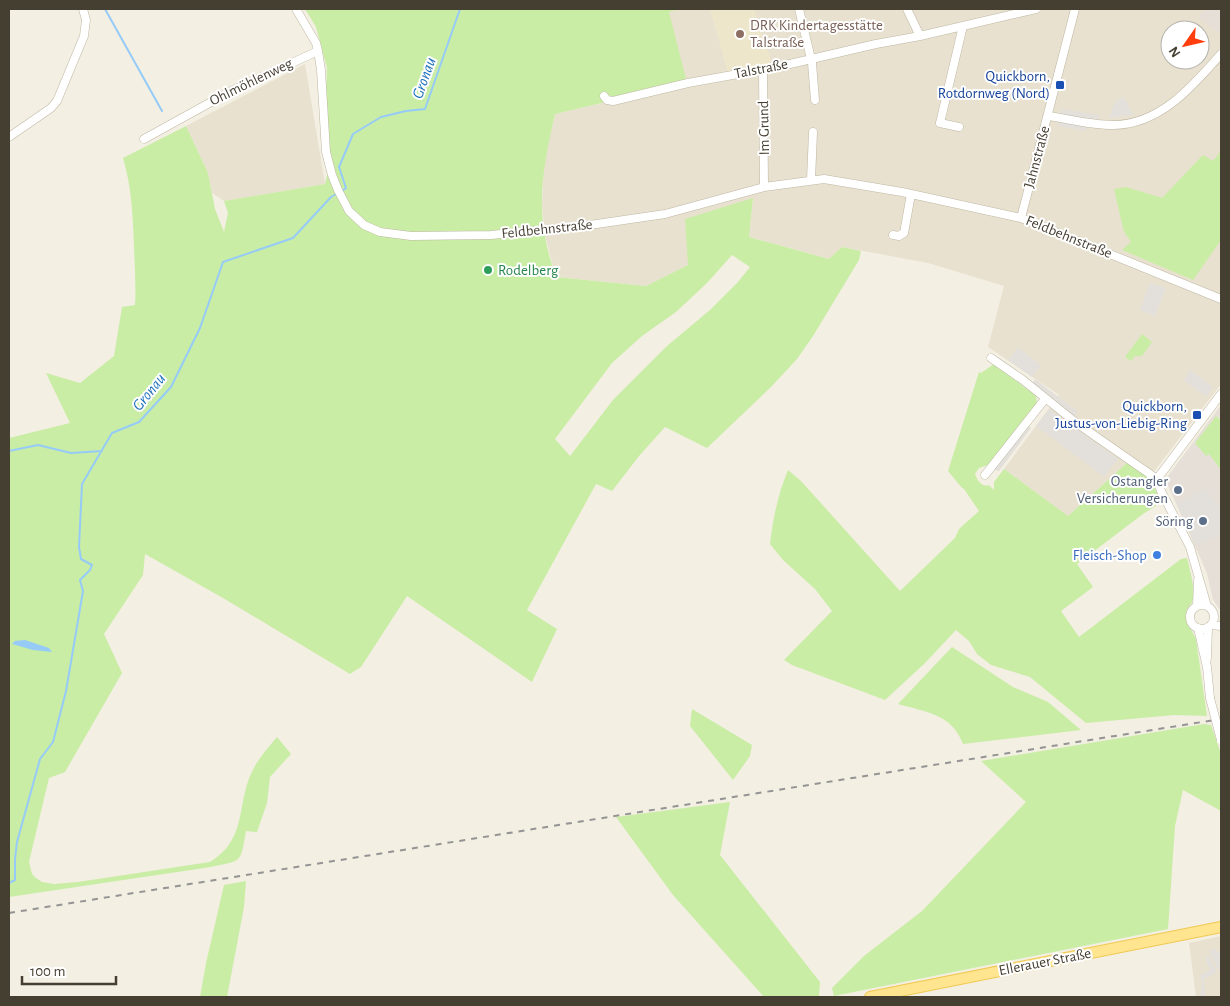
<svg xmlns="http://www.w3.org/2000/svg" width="1230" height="1006" viewBox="0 0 1230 1006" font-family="'Alegreya Sans',sans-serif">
<rect width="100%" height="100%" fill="#f3efe2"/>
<path fill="#e8e1cf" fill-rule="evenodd" d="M681,9H1221V384L1149,478L1128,462L1068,516L1004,469L1059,395L988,347L1004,286L928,263L842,247L830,259L749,237L753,199L688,265L646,286L556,277L545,236L542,205L544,161L555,114L624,98L669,12ZM1170,30H1200V60H1170Z
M305,64L325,184L224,201L212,193L208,173L186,126Z
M1221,936V997H1196L1189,943Z"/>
<path fill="#e5dfd7" d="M1205,9H1221V35L1198,17Z
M1221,405V420L1217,416L1195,443L1206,455L1209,453L1221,470V611L1213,600L1207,573L1166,481L1168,476Z"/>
<path fill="#eee6ca" d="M710,9H754L772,64L728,73Z"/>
<path fill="#c9eda5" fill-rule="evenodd" d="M305,9H681L669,12L687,83L555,114C546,154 537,195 545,236C547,250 552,264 556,277L646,286L688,265L685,219L753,198L749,237L829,259L842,247L861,251L859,260L813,336L797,359L771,387L707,448L665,427L639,456L612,491L596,484L527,610L557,629L532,682L407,596L361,667L350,674L223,598L145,554L143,575L104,634L122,673L65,772L49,778L29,862L32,874L36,878L42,882L54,884L78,882L210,862C246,840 237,808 250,776C256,761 267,749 277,737L291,754L270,777L267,803L257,832L246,831C240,864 243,860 211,867L9,897V438L70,423L46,373L80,383L114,356L122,307L135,305C136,293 135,282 135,270C133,233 134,194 123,158L186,126L208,173L215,209L224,232L228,213L224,201L325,184L329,167L325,118L327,68L316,27ZM732,255L750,267L738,282L710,310L667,346L613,400L570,456L555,439L612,363L642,336L676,312L707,283Z
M1221,151V240L1193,280L1122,250L1131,242L1124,232L1114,189L1126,187L1162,198L1203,155L1213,161Z
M1142,334L1152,342L1142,356H1135L1131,361L1125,357Z
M994,364L1036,396L1037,404L991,464L979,468L975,474C977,480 982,488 989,485L994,490V482L1004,469L1068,516L1128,462L1149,478L1162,502L1143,514L1077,564L1093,587L1061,611L1079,637L1181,559L1187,558C1190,569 1196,592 1192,602C1190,606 1186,609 1186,613C1184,622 1193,631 1196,639L1207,716L1174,715L1086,723L1030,677L991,665L977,654L969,641L956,630L925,663L885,700L792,665L784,660L832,611L815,589L783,560L770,544C773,518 778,494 788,470L801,481L900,591L955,538L959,529L979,511L964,489L962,488L948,471L979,372L981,373Z
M1216,416L1221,420V470L1209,454L1206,456L1195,443Z
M952,647L1013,687L1048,702L1081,730L963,744C952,714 926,712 898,704Z
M692,709L752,745L750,756L733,780L690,726Z
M1204,724L1211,725L1221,754V811L1183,790L1175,826L1168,929L834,996L832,988L864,956L922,911L1026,802L981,761Z
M730,802L720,855L820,982L819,997H764L673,895L616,817Z
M246,881L244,907L227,997H200L206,963L224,885Z"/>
<path fill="#e3e0db" d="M1121,97L1124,98L1128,104V107L1134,115L1109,118L1114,104Z
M1062,109L1099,115V124L1092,123L1084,131L1059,126L1058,117Z
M1150,283L1166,288L1155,316L1140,310Z
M1018,347L1041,366L1032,377L1008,360Z
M1190,370L1213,387L1206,397L1184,380Z
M1035,379L1077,411L1074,421L1031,386Z
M1049,409L1118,459L1104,477L1036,426Z
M1025,424L1031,428L999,471L990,469Z
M1205,488L1221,510V533L1196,546L1177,504Z
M1215,948L1217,952L1221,950V975L1209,951Z
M1209,955L1217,972L1204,979L1205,997H1200L1202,983L1200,975L1210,970L1205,958Z"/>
<path fill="#96cbf8" d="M25,640L49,648L52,652L33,650L12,644L15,641Z"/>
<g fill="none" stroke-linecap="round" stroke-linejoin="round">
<path stroke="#96cbf8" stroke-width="2" d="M105,9L162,111
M342,191L346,188L339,167L353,134L381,117L406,111L425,109L460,9
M9,451L38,445L71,453L102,451
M9,883L15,880V859L17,842L40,759L53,742L66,691L83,591L80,580L90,570L92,565L81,559L79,547L82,484L112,433L139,422L171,387L200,328L223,262L293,238L331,197L338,193"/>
<g stroke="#bfb7a4" stroke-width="9">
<path id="minor" d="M296,9L316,43L318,51L321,70L326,152L332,175L338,190L349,211L364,225L380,232L411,236L491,235L583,226L665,214L764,187L824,179L902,192L1021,218L1221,299
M799,9L812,63L815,100
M907,9L920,36
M763,70L764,187
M604,96L607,100L613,101L688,83L777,67L876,44L920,36L1036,9
M1048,116C1069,119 1091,125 1113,125C1160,125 1193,86 1221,54
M959,127L940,123L963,26
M9,137L51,108L57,101L84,36L86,20L83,9
M144,139L233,90L318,51
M811,180L813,132
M1021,218L1075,9
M893,235L899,236L904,233L911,194
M991,358L1023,380L1075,422L1157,479
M985,475L1045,399
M1190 617a12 12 0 1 1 24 0a12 12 0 1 1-24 0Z
M1197,606L1198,580
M1207,606L1190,547L1161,491L1157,479L1221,394
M1211,625L1221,626
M1198,628L1207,667L1210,698
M1207,658L1208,627"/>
</g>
<g stroke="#f1c952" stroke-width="12">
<path id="major" d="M870,997L1221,927"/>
</g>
<use href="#minor" stroke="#fff" stroke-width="8"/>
<use href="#major" stroke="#ffe58f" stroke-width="10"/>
<path stroke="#949494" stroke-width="2" stroke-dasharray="6 6" stroke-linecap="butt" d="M9,913L1221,719"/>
<g stroke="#bfb7a4" stroke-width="9" stroke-linecap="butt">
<path id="minor-bridge" d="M1210,698L1221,740"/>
</g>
<use href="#minor-bridge" stroke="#fff" stroke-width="8"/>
</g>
<circle fill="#8d6e63" stroke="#fff" stroke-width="2" cx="740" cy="34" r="5"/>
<g fill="#1a4fb4" stroke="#fff" stroke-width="2">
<rect x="1055" y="80" width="10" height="10" rx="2.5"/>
<rect x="1192" y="410" width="10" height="10" rx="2.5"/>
</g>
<circle fill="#2e9e5b" stroke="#fff" stroke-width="2" cx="488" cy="270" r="5"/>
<g fill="#5c6f8a" stroke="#fff" stroke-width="2">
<circle cx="1178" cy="490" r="5"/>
<circle cx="1203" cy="521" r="5"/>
</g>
<circle fill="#3f7fe0" stroke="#fff" stroke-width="2" cx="1157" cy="555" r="5"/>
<g text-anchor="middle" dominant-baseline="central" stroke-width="4" stroke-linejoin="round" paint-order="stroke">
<g font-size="15" fill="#785e54" stroke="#fff" text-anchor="start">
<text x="750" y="25">DRK Kindertagesstätte<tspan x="750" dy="17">Talstraße</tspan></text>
</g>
<g font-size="15" fill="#453f32" stroke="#fff">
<text transform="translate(761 69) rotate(-11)">Talstraße</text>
<text transform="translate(251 82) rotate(-26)">Ohlmöhlenweg</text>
<text transform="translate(764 128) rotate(-91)">Im Grund</text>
<text transform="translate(1037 157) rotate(-75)">Jahnstraße</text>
<text transform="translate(547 229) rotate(-6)">Feldbehnstraße</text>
<text transform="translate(1069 237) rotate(22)">Feldbehnstraße</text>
<text transform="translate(1045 962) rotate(-11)">Ellerauer Straße</text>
</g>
<g font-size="15" fill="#164399" stroke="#fff" text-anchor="end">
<text x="1050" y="76">Quickborn,<tspan x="1050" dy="17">Rotdornweg (Nord)</tspan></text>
<text x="1187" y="406">Quickborn,<tspan x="1187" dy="17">Justus-von-Liebig-Ring</tspan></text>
</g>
<g font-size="15" fill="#27864d" stroke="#fff" text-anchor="start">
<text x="498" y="270">Rodelberg</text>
</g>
<g font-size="15" fill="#4e5e75" stroke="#fff" text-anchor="end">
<text x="1168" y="481">Ostangler<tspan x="1168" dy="17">Versicherungen</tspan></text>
<text x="1193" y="521">Söring</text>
</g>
<g font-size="15" fill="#366cbe" stroke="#fff" text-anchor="end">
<text x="1147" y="555">Fleisch-Shop</text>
</g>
<g font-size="16" font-style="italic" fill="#2072bc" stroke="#fff">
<text transform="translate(424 78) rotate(-70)">Gronau</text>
<text transform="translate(149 392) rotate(-51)">Gronau</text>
</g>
</g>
<rect width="1230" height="1006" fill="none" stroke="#453f32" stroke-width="20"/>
<g transform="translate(1185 45) rotate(236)"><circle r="24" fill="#ffffff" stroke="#b5b2ad"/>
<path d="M0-4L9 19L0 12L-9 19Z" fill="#ff3d0d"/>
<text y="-8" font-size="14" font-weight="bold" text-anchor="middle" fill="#453f32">N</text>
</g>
<path d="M22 976v8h94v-8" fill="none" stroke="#453f32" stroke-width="2.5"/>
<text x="30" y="976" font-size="15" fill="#453f32" stroke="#ffffff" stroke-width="4" paint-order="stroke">100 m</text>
</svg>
